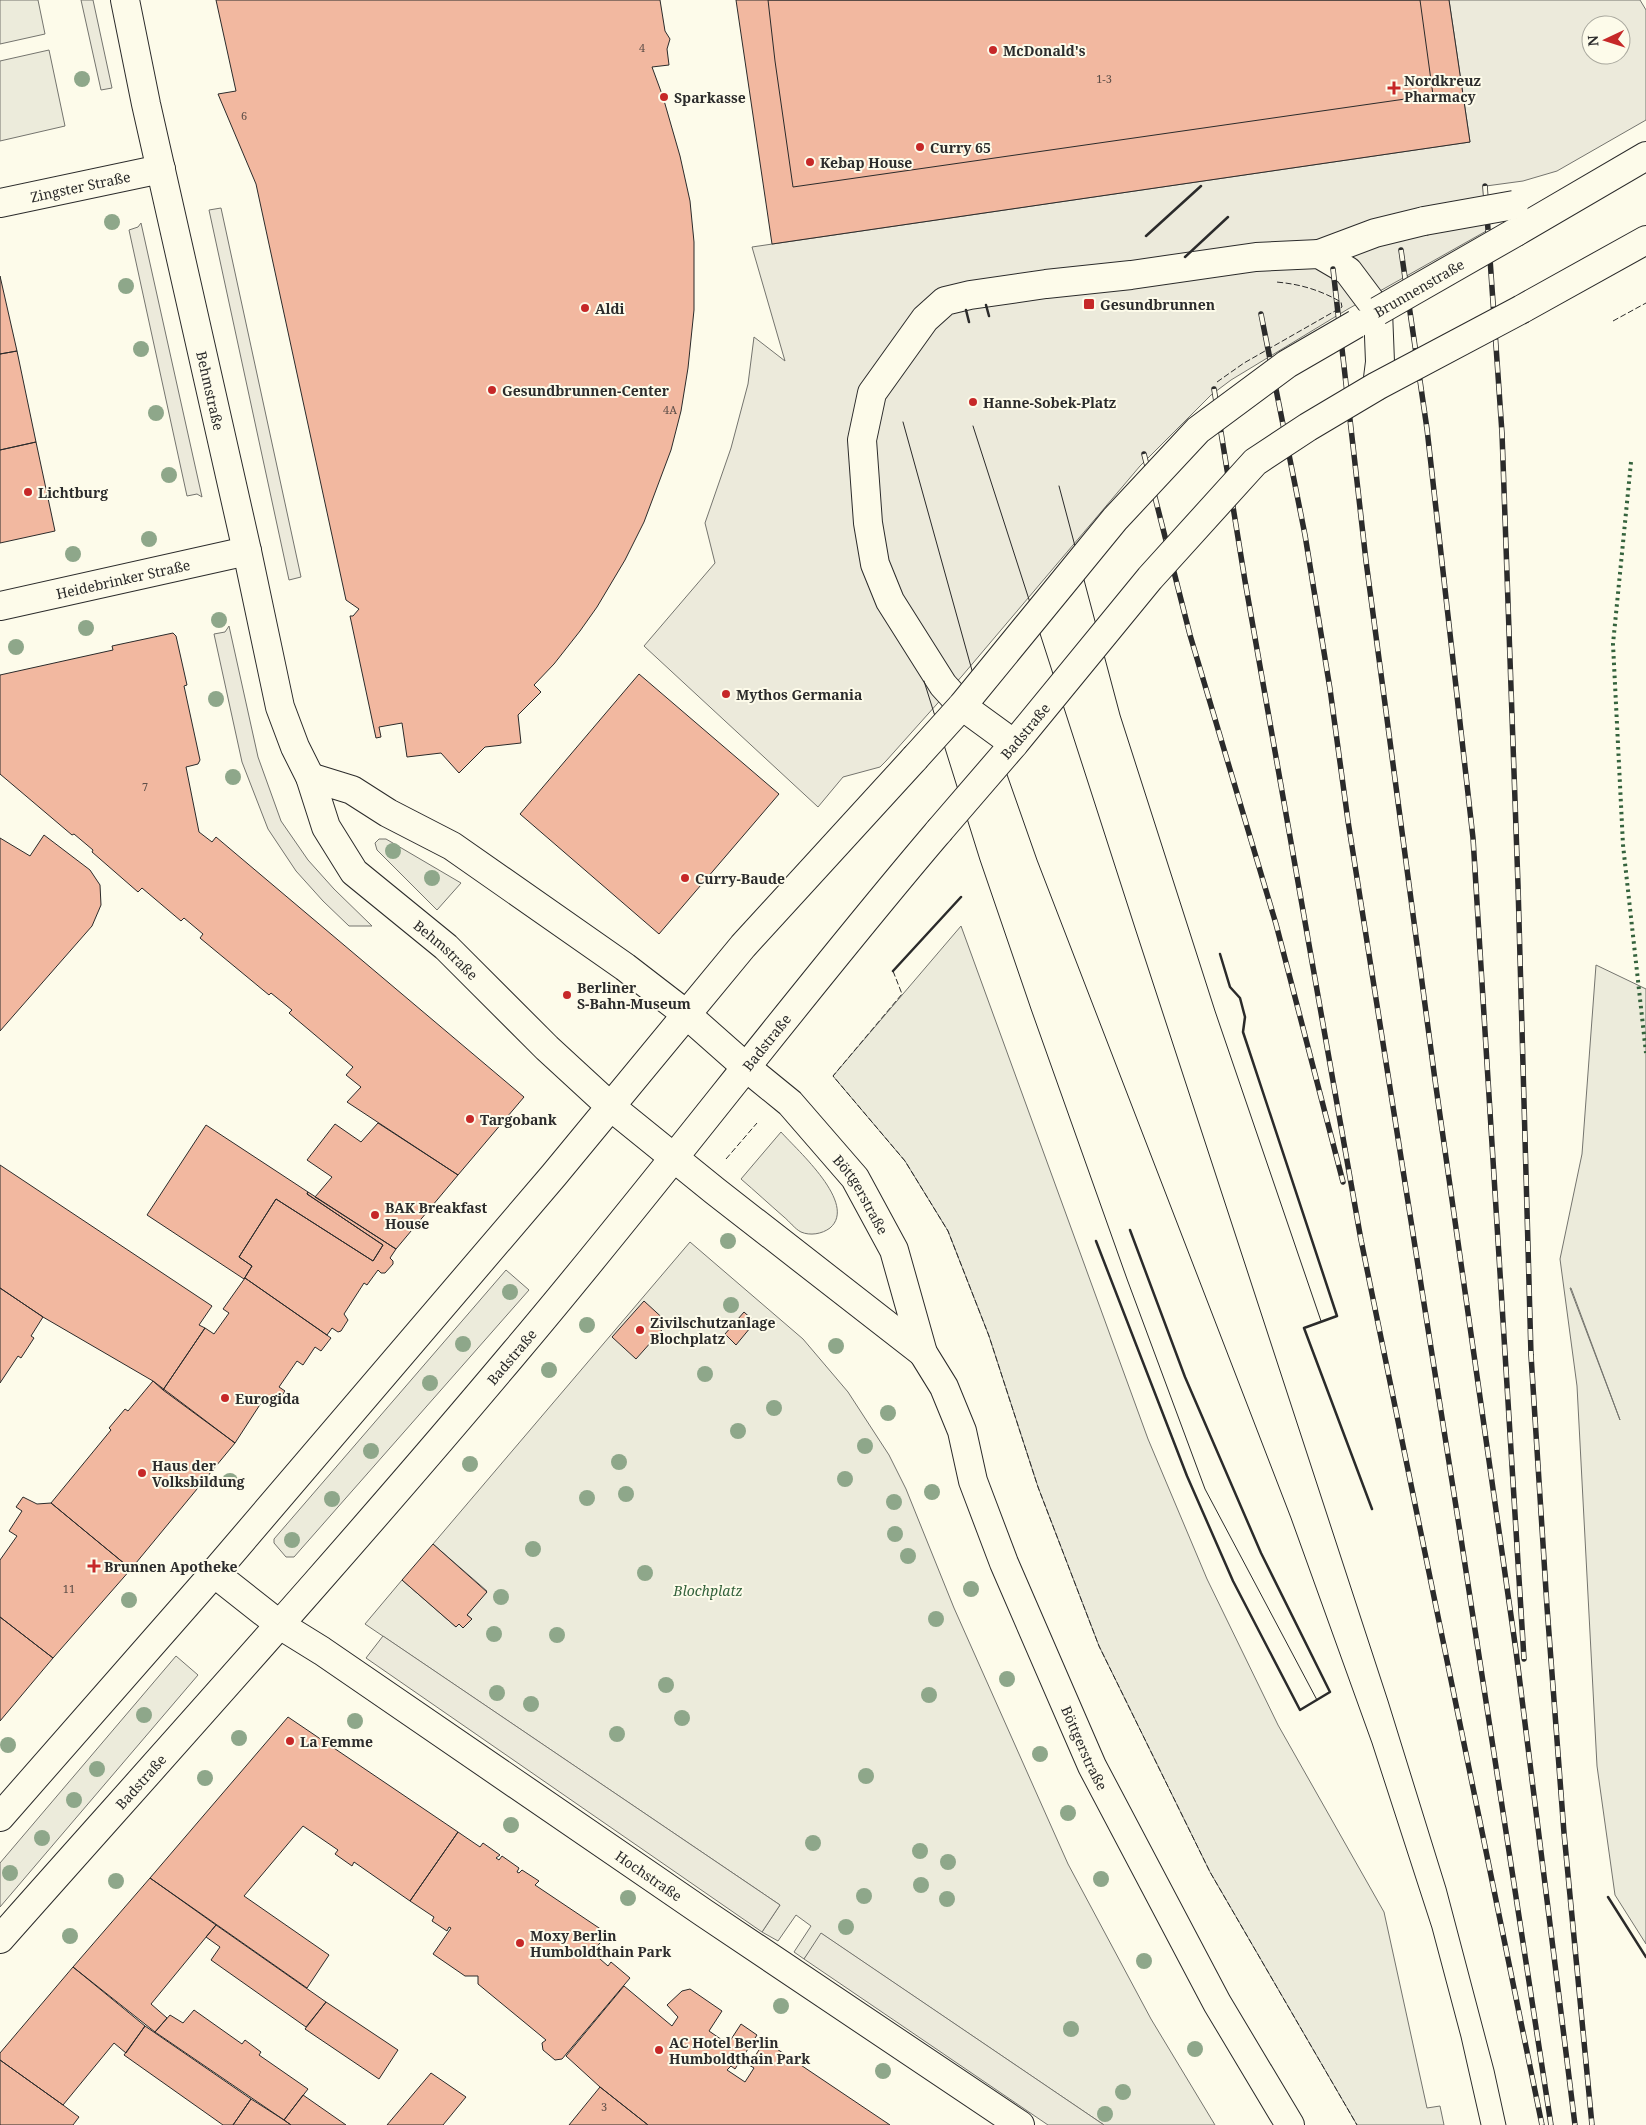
<svg xmlns="http://www.w3.org/2000/svg" width="1646" height="2125" viewBox="0 0 1646 2125" font-family="'Noto Serif',serif">
<rect width="100%" height="100%" fill="#fdfbea"/>
<path fill="#ecebdb" stroke="#74746e" fill-rule="evenodd" d="M0,0H38L45,34L0,44Z
M49,50L65,126L0,141V61Z
M379,839H386L461,883L437,910L377,850L375,843Z
M961,926L1148,1439L1207,1579L1278,1725L1384,1912L1427,2108L1440,2106L1444,2125H1357L1210,1872L1099,1646L1038,1487L989,1336L948,1231L905,1161L833,1076Z
M1596,965L1646,989V1944L1615,1895L1597,1766L1577,1386L1560,1259L1582,1154ZM1570,1288H1571L1620,1420Z
M781,1132C798,1151 858,1204 830,1228C822,1234 810,1236 801,1232C795,1229 789,1221 784,1217C769,1204 755,1191 741,1179Z
M690,1242L803,1339L848,1392L889,1455L906,1489L954,1608L1068,1864L1151,2019L1215,2125H1104L822,1934L804,1959L794,1952L811,1926L796,1915L778,1941L762,1932L780,1905L365,1624L402,1580L456,1627L459,1624L463,1628L472,1619L467,1615L487,1591L433,1544Z
M506,1270L529,1290L294,1557H286L274,1543V1539Z
M176,1656L198,1675L0,1907V1863Z"/>
<path fill="#eceadb" stroke="#74746e" fill-rule="evenodd" d="M81,0H93L112,88L101,90Z
M1449,0H1640L1646,10V120L1557,171L1523,181L1486,186L1488,230L1348,309L1231,380L1211,395L1140,466L962,676L886,761L880,767L843,777L818,807L644,646L715,563L705,523L731,448L748,384L754,337L785,361L752,247L1470,142ZM1591,25H1621V55H1591Z
M221,208L301,577L289,580L209,210Z
M141,223L202,497L197,494L187,496L129,230L138,227Z
M229,626L258,757L281,821L308,860L334,889L372,926H349L323,901L296,871L268,829L242,762L214,634L225,632Z
M383,1636L780,1905L762,1932L366,1658Z
M821,1933L1104,2125H1048L804,1959Z"/>
<path fill="#f2b8a0" stroke="#2b2b2b" d="M216,0H660L665,31L670,39L667,49L669,65L652,67L663,97L680,156L690,201L694,242V310L688,368L681,411L671,450L644,522L625,560L597,607L580,631L554,664L534,685L541,692L518,715L521,743L485,747L459,773L441,753L407,757L402,723L379,727L381,737L376,738L350,616H353L359,609L346,600L256,184L218,94L236,91Z
M736,0H1449L1470,142L772,244Z
M768,0H1420L1433,95L793,187L775,61Z
M0,276L17,351L0,354Z
M17,351L36,442L0,450V354Z
M36,442L55,531L0,543V450Z
M173,633L176,636L187,685L184,686L200,760L198,764L186,767L199,832L212,842L216,837L524,1097L458,1175L347,1102L361,1087L346,1075L353,1067L289,1013L292,1010L271,993L269,995L200,938L203,934L184,918L181,921L142,888L138,892L92,852L93,850L74,834L72,835L0,774V675L113,650L112,646Z
M639,674L779,794L659,934L520,814Z
M44,835L90,870L100,885L101,905L92,926L0,1031V838L30,856Z
M378,1123L458,1175L396,1249L315,1197L332,1177L307,1160L335,1124L361,1142Z
M206,1125L308,1192L307,1194L383,1245L373,1261L276,1199L239,1257L252,1266L244,1279L147,1215Z
M0,1165L212,1306L199,1325L205,1328L163,1390L153,1381L43,1317L0,1288Z
M308,1192L396,1249L390,1258L393,1261V1264L385,1273H381L378,1270L367,1285L364,1283L344,1314L348,1320L341,1331L338,1332L332,1328L327,1335L245,1278L244,1279L252,1266L239,1257L276,1199L373,1261L383,1245L307,1194Z
M245,1278L331,1338L321,1351L315,1347L303,1365L297,1361L279,1387L285,1391L273,1408L263,1400L235,1443L163,1390L205,1328L214,1334L229,1313L223,1309Z
M0,1288L43,1317L31,1336L34,1338L21,1358L18,1356L0,1383Z
M644,1301L668,1323L636,1359L612,1337Z
M744,1312L755,1322L736,1345L725,1334Z
M153,1381L235,1443L131,1569L51,1503L111,1430L109,1428L125,1409L128,1411Z
M23,1497L37,1504L51,1503L131,1569L53,1658L0,1617V1560L17,1536L9,1531L22,1511L16,1507Z
M433,1544L487,1592L467,1615L472,1619L463,1628L459,1624L456,1627L402,1580Z
M0,1617L53,1658L0,1721Z
M288,1717L458,1832L410,1901L354,1862L352,1866L335,1854L338,1850L303,1826L244,1896L329,1955L307,1988L150,1878Z
M458,1832L480,1847L483,1843L500,1855L496,1858L499,1860L502,1856L519,1868L517,1872L519,1873L522,1870L539,1881L535,1885L608,1934L592,1952L608,1966L611,1962L630,1978L562,2059L555,2060L543,2050L542,2043L546,2040L478,1984V1976H465L433,1954L451,1928L449,1927L447,1931L432,1921L434,1917L410,1901Z
M150,1878L216,1925L151,2004L167,2018L155,2032L73,1967Z
M216,1925L326,2002L306,2027L211,1960L220,1947L206,1937Z
M73,1967L145,2026L126,2053L114,2043L63,2105L0,2060V2053Z
M624,1986L672,2026L678,2017L667,2005L682,1991L690,1989L722,2011L709,2031L728,2044L741,2024L757,2035L735,2069L731,2066L727,2070L745,2082L754,2068L749,2065L765,2041L890,2125H648L600,2087L566,2056Z
M326,2002L398,2050L379,2079L305,2029Z
M194,2010L242,2044L245,2040L261,2052L259,2055L308,2089L284,2120L155,2032L170,2015L183,2023Z
M145,2026L251,2099L233,2125H223L124,2055Z
M0,2060L63,2105L79,2117L73,2125H0Z
M431,2073L466,2097L443,2125H387Z
M600,2087L648,2125H569Z
M303,2095L346,2125H291L284,2120Z
M251,2099L284,2120L291,2125H233Z"/>
<g fill="none" stroke-linecap="round" stroke-linejoin="round">
<g stroke="#2b2b2b" stroke-width="30">
<g id="minor">
<path id="s1" d="M125,0L146,104L247,551L280,707L295,747L310,777L326,827L354,872L446,947L547,1048L610,1106L715,1191L923,1353"/>
<path id="s2" d="M0,203L161,169"/>
<path d="M1319,254L1375,233L1424,221"/>
<path id="s3" d="M0,606L247,551"/>
<path d="M962,706L943,685L890,601L875,564L868,523L862,440L872,393L925,319L945,301L970,295L1046,284L1131,275L1256,257L1319,254L1348,271L1378,311L1380,362L1377,386"/>
<path id="s4" d="M310,777L352,790L388,813L452,846L625,967L686,1014L747,1068L790,1103L855,1178L894,1250L923,1353L944,1387L962,1431L973,1481L1004,1563L1092,1766L1217,2003L1290,2125"/>
<path id="s5" d="M280,1625L322,1651L704,1913L1020,2125"/>
</g>
</g>
<g stroke="#2b2b2b" stroke-width="30">
<g id="major">
<path d="M1516,232L1646,156"/>
<path d="M1522,309L1646,240"/>
<path d="M214,1573L280,1625"/>
<path d="M0,1817L214,1573L554,1175L743,946L915,758"/>
<path id="s6" d="M0,1939C173,1744 348,1551 515,1352C660,1181 794,1001 939,831"/>
</g>
</g>
<use href="#minor" stroke="#fdfbea" stroke-width="28"/>
<use href="#major" stroke="#fdfbea" stroke-width="28"/>
<path stroke="#2b2b2b" stroke-width="1" d="M903,422L978,692L1037,860L1291,1518L1372,1743L1432,1928L1461,2037L1481,2125
M973,426L1136,931L1388,1701L1446,1888L1494,2070L1506,2125
M1059,486L1120,715L1215,1011L1321,1321
M924,681L980,860L1031,1009L1127,1279L1205,1489L1317,1700"/>
<g stroke="#2b2b2b" stroke-width="5.5">
<path id="rail" d="M1485,186L1502,433L1518,885L1531,1355L1547,1607L1564,1833L1592,2125
M1401,250L1427,429L1473,838L1524,1659
M1333,269L1366,561L1435,1080L1516,1651L1575,2125
M1261,314L1305,535L1330,689L1348,821L1460,1532L1551,2125
M1214,389L1245,581L1361,1240L1542,2125
M1144,454L1190,635L1276,924L1343,1182"/>
</g>
<use href="#rail" stroke="#fdfbea" stroke-width="4" stroke-dasharray="11" stroke-linecap="butt"/>
<g stroke="#2b2b2b" stroke-width="30" stroke-linecap="butt">
<path id="minor-bridge" d="M1424,221L1514,205
M962,706L1014,744"/>
</g>
<g stroke="#2b2b2b" stroke-width="30" stroke-linecap="butt">
<g id="major-bridge">
<path d="M1378,311L1516,232"/>
<path d="M915,758L962,706L1115,519L1198,430L1287,364L1356,324"/>
<path id="s7" d="M939,831L1014,744L1150,578L1255,462L1308,427L1377,386L1522,309"/>
</g>
</g>
<use href="#minor-bridge" stroke="#fdfbea" stroke-width="28"/>
<use href="#major-bridge" stroke="#fdfbea" stroke-width="28"/>
<path stroke="#34623c" stroke-width="4" stroke-dasharray="2.5 4" stroke-linecap="butt" d="M1631,462L1613,644L1623,845L1646,1053"/>
<path stroke="#2b2b2b" stroke-width="1" stroke-dasharray="6 2.5" stroke-linecap="butt" d="M1613,321L1646,303
M1217,382L1244,363L1342,307L1341,302C1320,290 1300,284 1276,282
M893,971L902,994L833,1076L905,1161L948,1231L989,1336L1038,1487L1099,1646L1210,1872L1357,2125
M726,1159L757,1123"/>
<path stroke="#2b2b2b" stroke-width="2.5" d="M1146,236L1201,186
M1185,257L1228,217
M986,305L989,316
M966,310L969,322
M1220,954L1230,987L1240,998L1245,1017L1243,1032L1337,1316L1304,1328L1372,1509
M893,971L961,897
M1096,1241L1187,1476L1233,1581L1300,1710L1330,1692L1261,1553L1185,1377L1130,1230
M1608,1897L1646,1957"/>
</g>
<g fill="#8ea78a">
<circle cx="82" cy="79" r="8"/>
<circle cx="112" cy="222" r="8"/>
<circle cx="126" cy="286" r="8"/>
<circle cx="141" cy="349" r="8"/>
<circle cx="156" cy="413" r="8"/>
<circle cx="169" cy="475" r="8"/>
<circle cx="149" cy="539" r="8"/>
<circle cx="73" cy="554" r="8"/>
<circle cx="219" cy="620" r="8"/>
<circle cx="86" cy="628" r="8"/>
<circle cx="16" cy="647" r="8"/>
<circle cx="216" cy="699" r="8"/>
<circle cx="233" cy="777" r="8"/>
<circle cx="393" cy="851" r="8"/>
<circle cx="432" cy="878" r="8"/>
<circle cx="728" cy="1241" r="8"/>
<circle cx="510" cy="1292" r="8"/>
<circle cx="731" cy="1305" r="8"/>
<circle cx="587" cy="1325" r="8"/>
<circle cx="463" cy="1344" r="8"/>
<circle cx="836" cy="1346" r="8"/>
<circle cx="549" cy="1370" r="8"/>
<circle cx="705" cy="1374" r="8"/>
<circle cx="430" cy="1383" r="8"/>
<circle cx="774" cy="1408" r="8"/>
<circle cx="888" cy="1413" r="8"/>
<circle cx="738" cy="1431" r="8"/>
<circle cx="865" cy="1446" r="8"/>
<circle cx="371" cy="1451" r="8"/>
<circle cx="619" cy="1462" r="8"/>
<circle cx="470" cy="1464" r="8"/>
<circle cx="845" cy="1479" r="8"/>
<circle cx="230" cy="1481" r="8"/>
<circle cx="932" cy="1492" r="8"/>
<circle cx="626" cy="1494" r="8"/>
<circle cx="587" cy="1498" r="8"/>
<circle cx="332" cy="1499" r="8"/>
<circle cx="894" cy="1502" r="8"/>
<circle cx="895" cy="1534" r="8"/>
<circle cx="292" cy="1540" r="8"/>
<circle cx="533" cy="1549" r="8"/>
<circle cx="908" cy="1556" r="8"/>
<circle cx="645" cy="1573" r="8"/>
<circle cx="971" cy="1589" r="8"/>
<circle cx="501" cy="1597" r="8"/>
<circle cx="129" cy="1600" r="8"/>
<circle cx="936" cy="1619" r="8"/>
<circle cx="494" cy="1634" r="8"/>
<circle cx="557" cy="1635" r="8"/>
<circle cx="1007" cy="1679" r="8"/>
<circle cx="666" cy="1685" r="8"/>
<circle cx="497" cy="1693" r="8"/>
<circle cx="929" cy="1695" r="8"/>
<circle cx="531" cy="1704" r="8"/>
<circle cx="144" cy="1715" r="8"/>
<circle cx="682" cy="1718" r="8"/>
<circle cx="355" cy="1721" r="8"/>
<circle cx="617" cy="1734" r="8"/>
<circle cx="239" cy="1738" r="8"/>
<circle cx="8" cy="1745" r="8"/>
<circle cx="1040" cy="1754" r="8"/>
<circle cx="97" cy="1769" r="8"/>
<circle cx="866" cy="1776" r="8"/>
<circle cx="205" cy="1778" r="8"/>
<circle cx="74" cy="1800" r="8"/>
<circle cx="1068" cy="1813" r="8"/>
<circle cx="511" cy="1825" r="8"/>
<circle cx="42" cy="1838" r="8"/>
<circle cx="813" cy="1843" r="8"/>
<circle cx="920" cy="1851" r="8"/>
<circle cx="948" cy="1862" r="8"/>
<circle cx="10" cy="1873" r="8"/>
<circle cx="1101" cy="1879" r="8"/>
<circle cx="116" cy="1881" r="8"/>
<circle cx="921" cy="1885" r="8"/>
<circle cx="864" cy="1896" r="8"/>
<circle cx="628" cy="1898" r="8"/>
<circle cx="947" cy="1899" r="8"/>
<circle cx="846" cy="1927" r="8"/>
<circle cx="70" cy="1936" r="8"/>
<circle cx="1144" cy="1961" r="8"/>
<circle cx="781" cy="2006" r="8"/>
<circle cx="1071" cy="2029" r="8"/>
<circle cx="1195" cy="2049" r="8"/>
<circle cx="883" cy="2071" r="8"/>
<circle cx="1123" cy="2092" r="8"/>
<circle cx="1105" cy="2114" r="8"/>
</g>
<g fill="#c62828" stroke="#fdfbea" stroke-width="2">
<circle cx="993" cy="50" r="5"/>
<path d="M1391.5 80.5h5v5h5v5h-5v5h-5v-5h-5v-5h5z"/>
<circle cx="664" cy="97" r="5"/>
<circle cx="920" cy="147" r="5"/>
<circle cx="810" cy="162" r="5"/>
<rect x="1083" y="298" width="12" height="12" rx="2.5"/>
<circle cx="585" cy="308" r="5"/>
<circle cx="492" cy="390" r="5"/>
<circle cx="973" cy="402" r="5"/>
<circle cx="28" cy="492" r="5"/>
<circle cx="726" cy="694" r="5"/>
<circle cx="685" cy="878" r="5"/>
<circle cx="567" cy="995" r="5"/>
<circle cx="470" cy="1119" r="5"/>
<circle cx="375" cy="1215" r="5"/>
<circle cx="640" cy="1330" r="5"/>
<circle cx="225" cy="1398" r="5"/>
<circle cx="142" cy="1473" r="5"/>
<path d="M91.5 1558.5h5v5h5v5h-5v5h-5v-5h-5v-5h5z"/>
<circle cx="290" cy="1741" r="5"/>
<circle cx="520" cy="1943" r="5"/>
<circle cx="659" cy="2050" r="5"/>
</g>
<g text-anchor="middle" dominant-baseline="central" stroke-width="4" stroke-linejoin="round" paint-order="stroke">
<g font-size="11" fill="#5d4e48">
<text x="642" y="47">4</text>
<text x="1104" y="78">1-3</text>
<text x="244" y="115">6</text>
<text x="670" y="409">4A</text>
<text x="145" y="786">7</text>
<text x="69" y="1588">11</text>
<text x="604" y="2106">3</text>
</g>
<g font-size="14" font-weight="bold" fill="#2b2b2b" stroke="#fdfbea" text-anchor="start">
<text x="1003" y="50">McDonald's</text>
<text x="1404" y="80">Nordkreuz<tspan x="1404" dy="16">Pharmacy</tspan></text>
<text x="674" y="97">Sparkasse</text>
<text x="930" y="147">Curry 65</text>
<text x="820" y="162">Kebap House</text>
<text x="1100" y="304">Gesundbrunnen</text>
<text x="595" y="308">Aldi</text>
<text x="502" y="390">Gesundbrunnen-Center</text>
<text x="983" y="402">Hanne-Sobek-Platz</text>
<text x="38" y="492">Lichtburg</text>
<text x="736" y="694">Mythos Germania</text>
<text x="695" y="878">Curry-Baude</text>
<text x="577" y="987">Berliner<tspan x="577" dy="16">S-Bahn-Museum</tspan></text>
<text x="480" y="1119">Targobank</text>
<text x="385" y="1207">BAK Breakfast<tspan x="385" dy="16">House</tspan></text>
<text x="650" y="1322">Zivilschutzanlage<tspan x="650" dy="16">Blochplatz</tspan></text>
<text x="235" y="1398">Eurogida</text>
<text x="152" y="1465">Haus der<tspan x="152" dy="16">Volksbildung</tspan></text>
<text x="104" y="1566">Brunnen Apotheke</text>
<text x="300" y="1741">La Femme</text>
<text x="530" y="1935">Moxy Berlin<tspan x="530" dy="16">Humboldthain Park</tspan></text>
<text x="669" y="2042">AC Hotel Berlin<tspan x="669" dy="16">Humboldthain Park</tspan></text>
</g>
<g font-size="14" fill="#2b2b2b" stroke="#fdfbea">
<text stroke="none"><textPath href="#s2" startOffset="82">Zingster Straße</textPath></text>
<text transform="translate(1419 288) rotate(-30)">Brunnenstraße</text>
<text stroke="none"><textPath href="#s1" startOffset="400">Behmstraße</textPath></text>
<text stroke="none"><textPath href="#s3" startOffset="126">Heidebrinker Straße</textPath></text>
<text stroke="none"><textPath href="#s7" startOffset="132">Badstraße</textPath></text>
<text stroke="none"><textPath href="#s1" startOffset="1026">Behmstraße</textPath></text>
<text stroke="none"><textPath href="#s6" startOffset="1180">Badstraße</textPath></text>
<text stroke="none"><textPath href="#s4" startOffset="700">Böttgerstraße</textPath></text>
<text stroke="none"><textPath href="#s6" startOffset="775">Badstraße</textPath></text>
<text stroke="none"><textPath href="#s4" startOffset="1300">Böttgerstraße</textPath></text>
<text stroke="none"><textPath href="#s6" startOffset="211">Badstraße</textPath></text>
<text stroke="none"><textPath href="#s5" startOffset="446">Hochstraße</textPath></text>
</g>
<g font-size="14" font-style="italic" fill="#34623c" stroke="#fdfbea">
<text x="708" y="1590">Blochplatz</text>
</g>
</g>
<g transform="translate(1606 40) rotate(266)"><circle r="24" fill="#fdfbea" stroke="#a9a89e"/>
<path d="M0-4L9 19L0 12L-9 19Z" fill="#c62828"/>
<text y="-8" font-size="14" font-weight="bold" text-anchor="middle" fill="#2b2b2b">N</text>
</g>
</svg>
